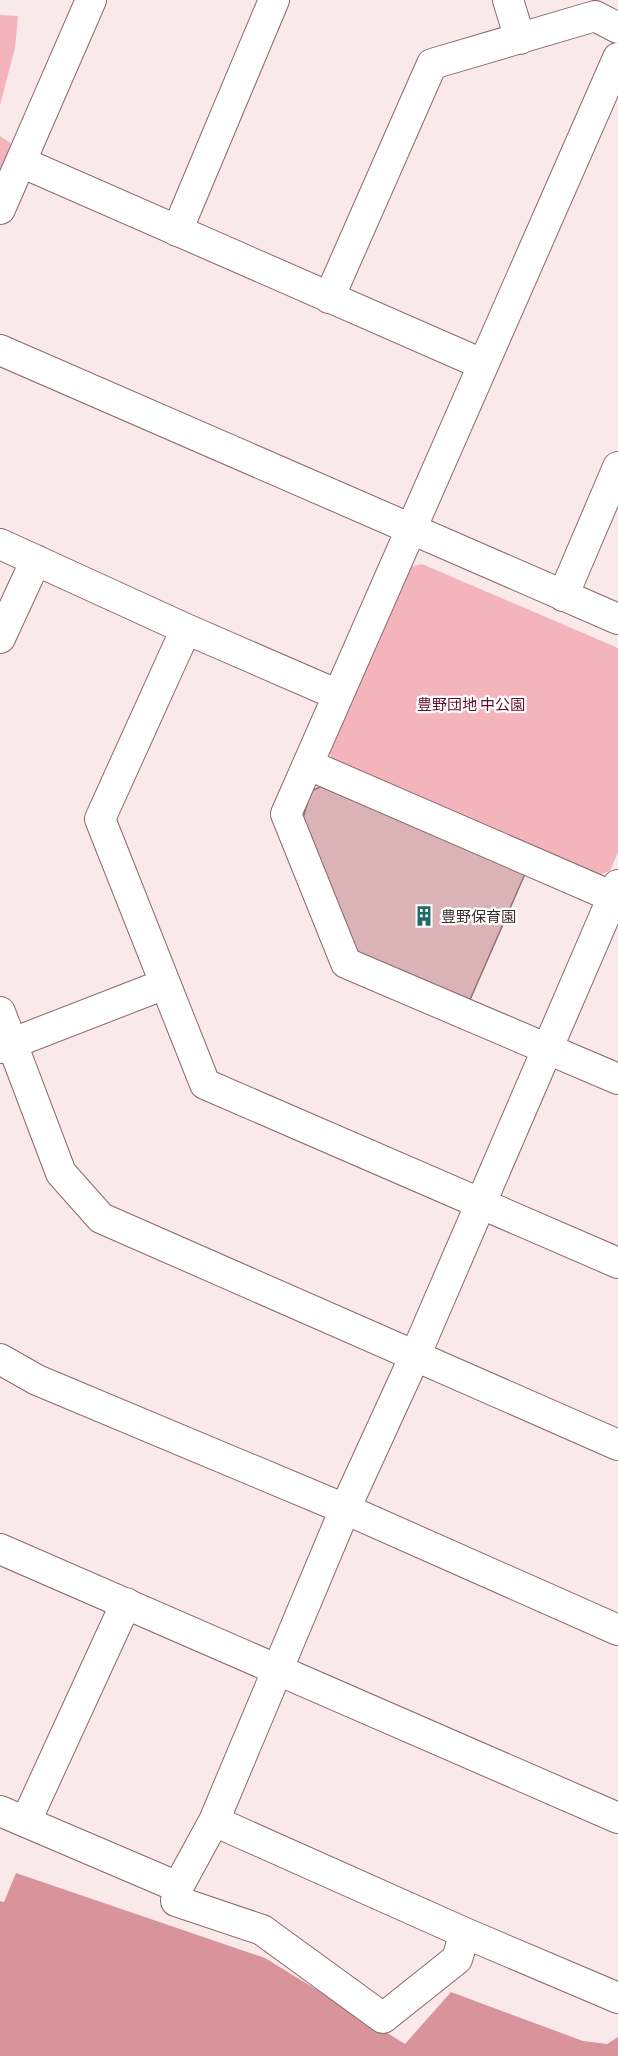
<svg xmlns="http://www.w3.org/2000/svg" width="618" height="2056" viewBox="0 0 618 2056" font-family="Barlow,'Noto Sans JP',sans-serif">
<rect width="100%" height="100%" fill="#fae9ea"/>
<path fill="#f3b5bb" d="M0,15L18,16L15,48L0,105Z
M0,136L12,144L0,173Z
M422,564L618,648V852L610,871L597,876L335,765L327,748L410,567Z"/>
<path fill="#d9939b" d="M16,1873L265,1958L405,2044L451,1992L583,2041L607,2044L618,2037V2056H0V1901L4,1902Z"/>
<path fill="#dbb3b7" stroke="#947073" stroke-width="1.5" d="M322,786L525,874L469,1002L358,957L303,818L311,791Z"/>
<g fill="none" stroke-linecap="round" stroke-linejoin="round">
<g stroke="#8c686c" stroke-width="32">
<path id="street" d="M508,0L520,39
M618,58L286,814L346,963L618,1079
M21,162L482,364
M0,209L91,0
M177,231L274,0
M329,298L432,64L595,16L618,28
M0,350L618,619
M0,544L186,629L338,695
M563,596L618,467
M186,629L100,819L205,1084L618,1263
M0,638L36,560
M309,765L618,899
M0,1012L61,1173L101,1218L618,1445
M0,1048L165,984
M0,1359L37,1380L345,1509L618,1630
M0,1549L618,1818
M0,1811L178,1887
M26,1821L126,1603
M214,1821L465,1933L618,1998
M465,1933L457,1959L383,2018L262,1930L176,1901L178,1887L214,1821L345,1509L415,1356L618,885"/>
</g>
<use href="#street" stroke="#fff" stroke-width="30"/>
</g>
<defs>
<g id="building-bare" transform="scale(1.62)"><path d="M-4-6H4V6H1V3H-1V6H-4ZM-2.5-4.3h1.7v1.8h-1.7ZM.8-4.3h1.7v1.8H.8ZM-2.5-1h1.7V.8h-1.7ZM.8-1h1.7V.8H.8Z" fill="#206b69" stroke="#fff" stroke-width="2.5" paint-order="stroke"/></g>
</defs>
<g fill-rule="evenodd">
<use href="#building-bare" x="424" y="916"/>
</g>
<g text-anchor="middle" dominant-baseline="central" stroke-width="4.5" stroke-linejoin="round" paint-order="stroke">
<g font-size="15" fill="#600c23" stroke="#fff">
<text x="471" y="704">豊野団地 中公園</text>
</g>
<g font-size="15" fill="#3b2b2d" stroke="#fff" text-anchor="start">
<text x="441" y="916">豊野保育園</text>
</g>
</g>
</svg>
